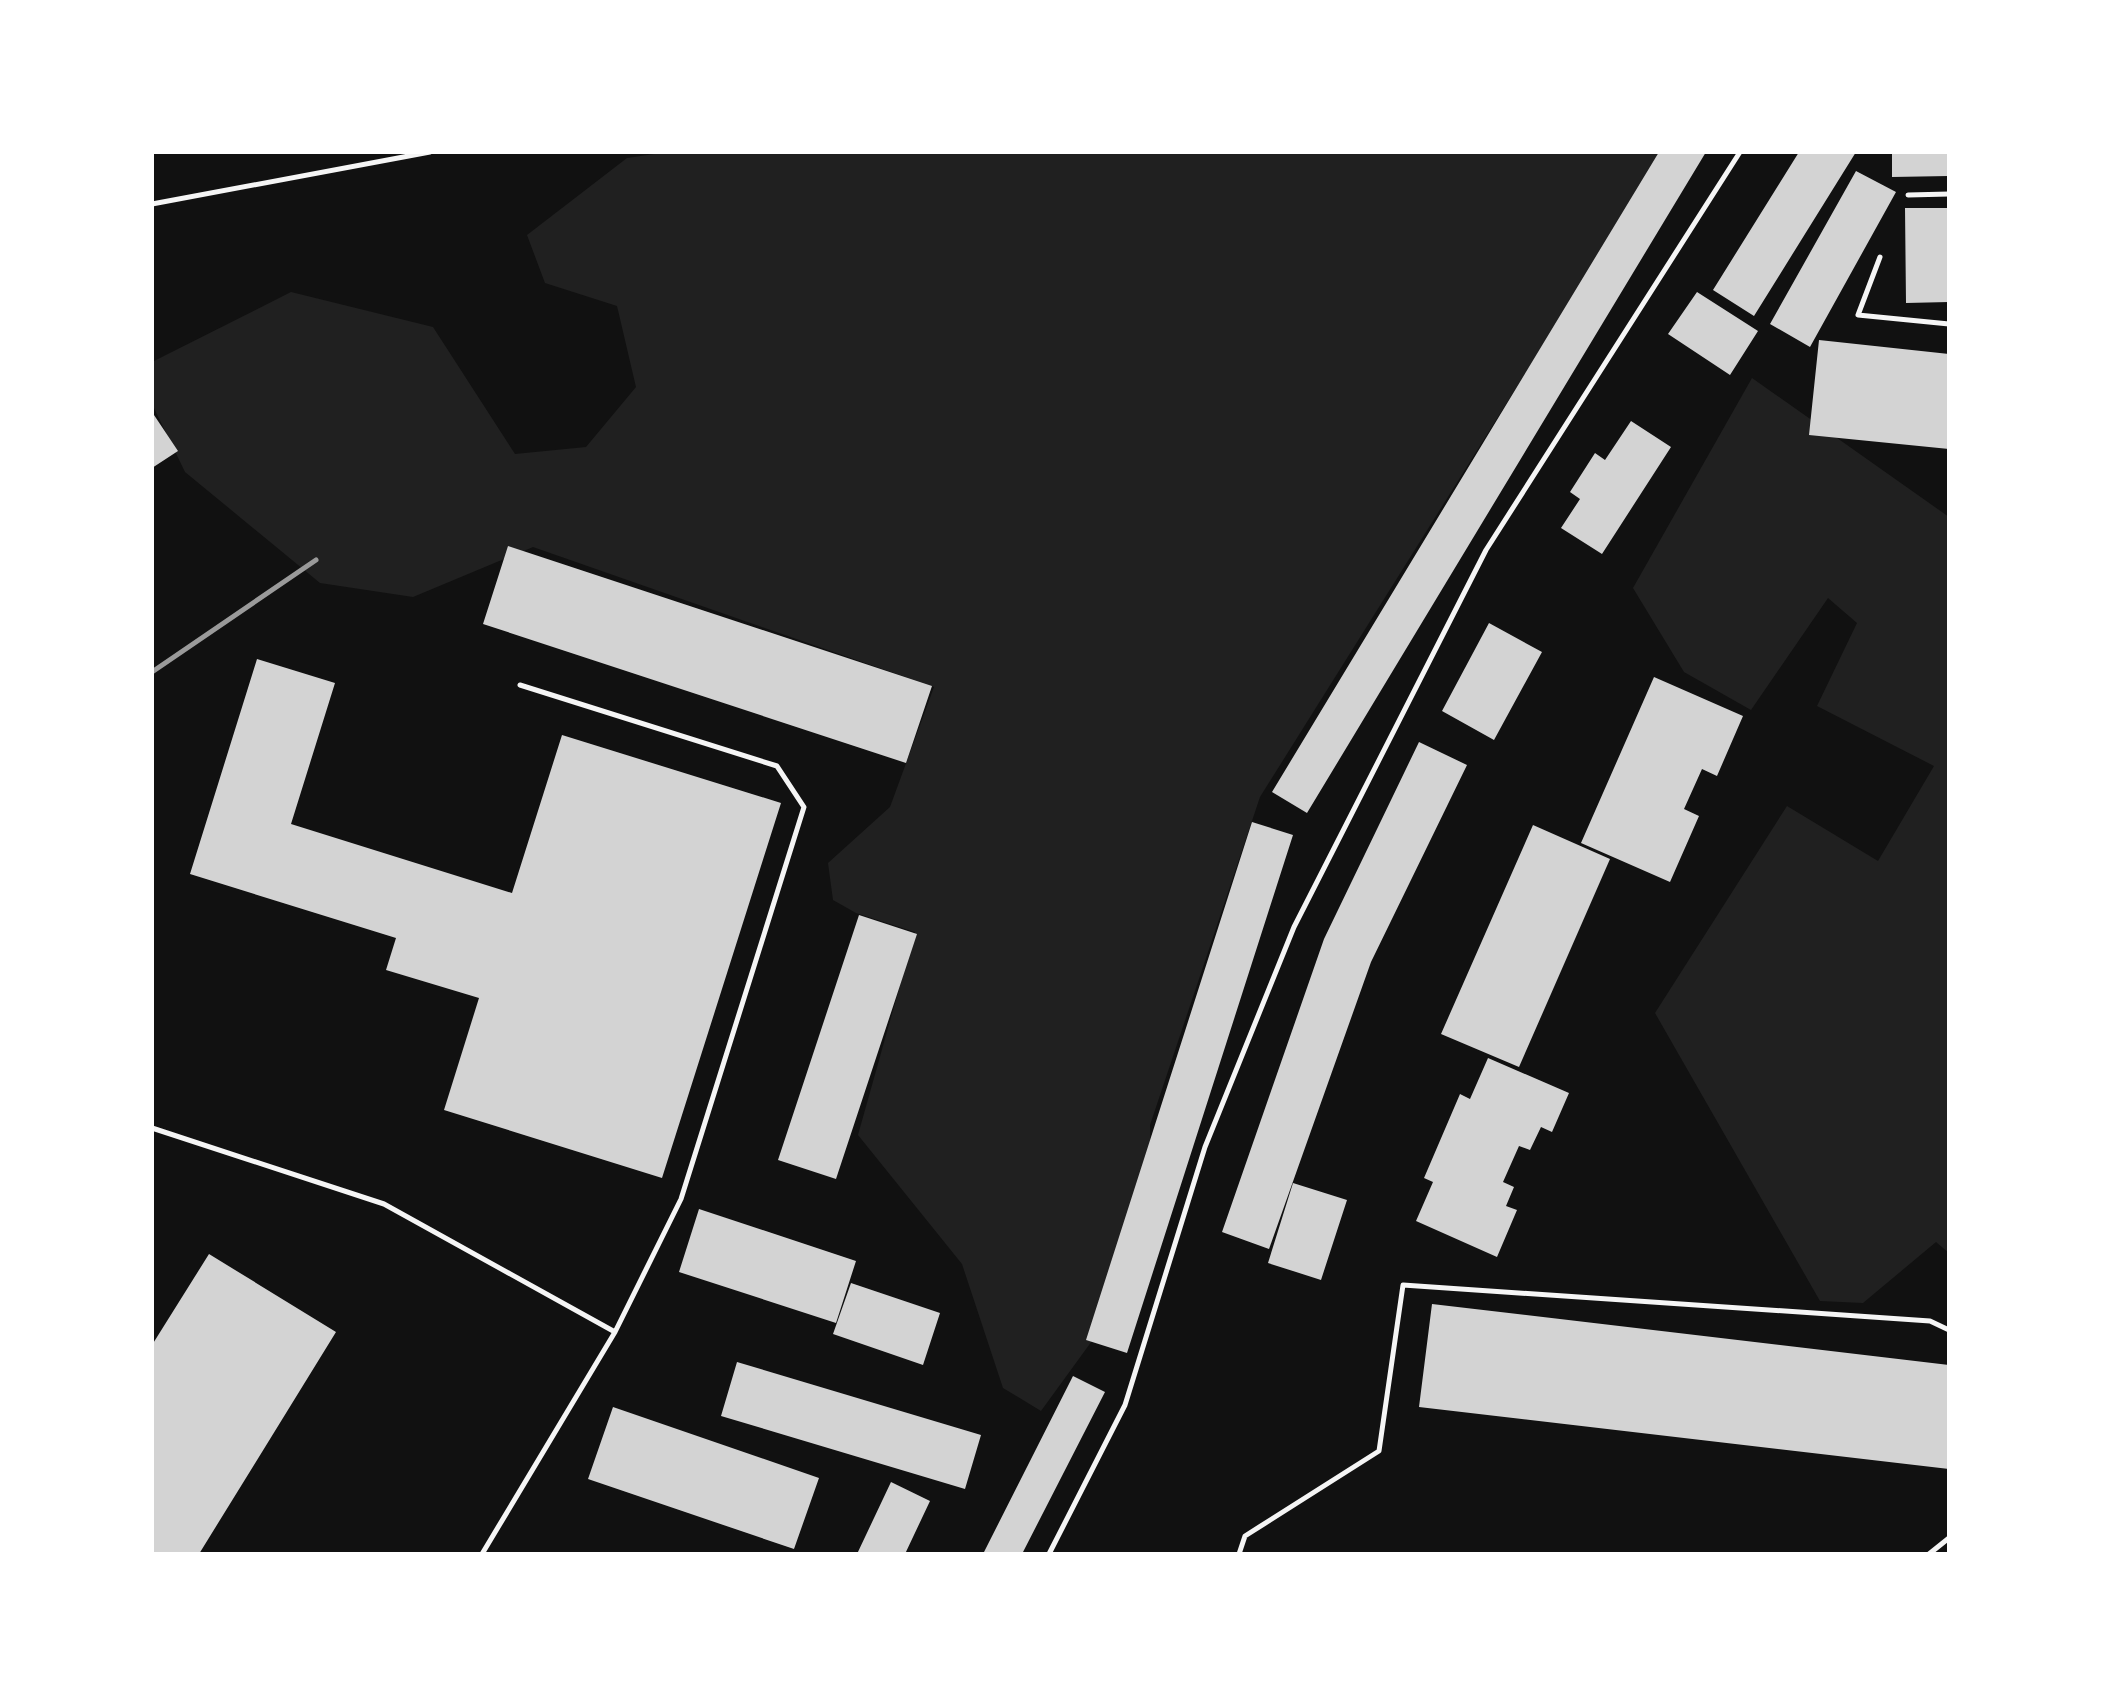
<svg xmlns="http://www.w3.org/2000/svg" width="2101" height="1706" viewBox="0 0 2101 1706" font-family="Montserrat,sans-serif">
<rect width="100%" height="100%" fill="#111"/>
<path fill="#202020" d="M668,152H1664L1260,797L1150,1125L1151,1202L1105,1323L1041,1411L1003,1388L962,1264L858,1135L915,932L856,913L833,900L828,863L890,807L934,687L533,547L413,597L320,583L185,472L152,404V362L291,292L433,327L515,454L586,447L636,387L617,306L545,283L527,235L627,158Z
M1752,378L1949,517V1253L1936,1242L1863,1303L1820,1301L1655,1013L1787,806L1878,861L1934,766L1817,706L1857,623L1828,598L1751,710L1684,672L1633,588Z"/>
<path fill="#d3d3d3" d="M1659,152H1706L1307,813L1272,792Z
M1799,152H1856L1754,316L1713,290Z
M1892,152H1949V176L1892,177Z
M1856,171L1896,192L1810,347L1770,324Z
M1905,208H1949V302L1906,303Z
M1697,292L1758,331L1730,375L1668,334Z
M1819,340L1949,354V449L1809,435Z
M152,412L178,451L152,468Z
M1631,421L1671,447L1602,554L1561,528L1580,499L1570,492L1595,453L1605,460Z
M508,546L932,686L906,763L483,624Z
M1489,623L1542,652L1494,740L1442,711Z
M257,659L335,683L291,824L512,893L562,735L781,803L662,1178L444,1110L479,998L386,970L396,938L190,874Z
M1654,677L1743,716L1717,776L1702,769L1684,809L1699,816L1670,882L1581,843Z
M1419,742L1467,765L1371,962L1269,1249L1222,1232L1324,939Z
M1252,822L1293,835L1127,1353L1086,1340Z
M1533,825L1610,859L1519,1067L1441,1034Z
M859,915L917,934L836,1179L778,1160Z
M1488,1058L1569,1093L1552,1132L1541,1127L1530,1150L1519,1146L1503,1182L1514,1187L1506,1206L1517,1210L1497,1257L1416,1221L1433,1182L1424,1178L1460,1094L1470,1099Z
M1293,1183L1347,1200L1321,1280L1268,1263Z
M699,1209L856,1261L836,1323L679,1272Z
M209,1254L336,1332L199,1554H152V1345Z
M851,1283L940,1313L923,1365L833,1334Z
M1432,1304L1949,1365V1469L1419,1407Z
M737,1362L981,1435L965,1489L721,1416Z
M1073,1376L1105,1392L1022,1554H983Z
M613,1407L819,1478L794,1549L588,1479Z
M891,1482L930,1501L905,1554H857Z"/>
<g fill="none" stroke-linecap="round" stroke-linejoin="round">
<path stroke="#f5f5f5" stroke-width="5" d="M1908,195L1949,194
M152,204L430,152
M1880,257L1858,315L1949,324
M152,1128L384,1204L615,1332
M482,1554L615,1332L681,1199L804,807L777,766L520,685
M1049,1554L1125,1405L1205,1147L1294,927L1486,550L1740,152
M1239,1554L1245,1536L1379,1451L1403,1285L1930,1321L1949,1330
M1929,1554L1949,1538"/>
<path stroke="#9a9a9a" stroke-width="5" d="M152,672L316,560"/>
</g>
<rect width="2101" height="1706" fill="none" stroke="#ffffff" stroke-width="308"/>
</svg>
